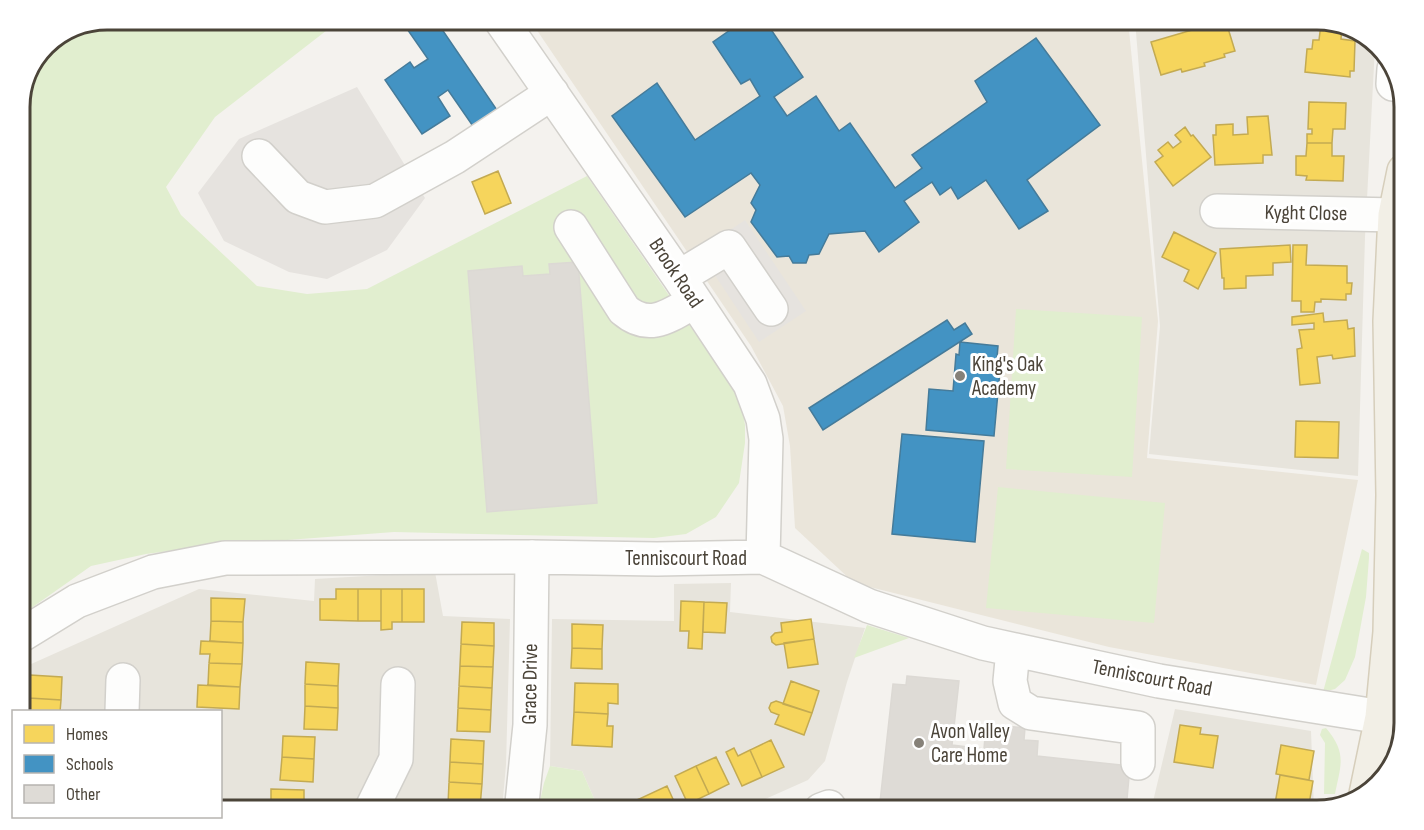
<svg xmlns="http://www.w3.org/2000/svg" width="1424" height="830" viewBox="0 0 1424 830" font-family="'Sofia Sans Condensed',sans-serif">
<rect width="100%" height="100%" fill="#f4f2ee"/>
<path fill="#e7e4dc" d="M1190,19L1317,20L1361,31L1375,46L1365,237L1358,476L1149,454L1160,326L1135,20L1189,22Z
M435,572L443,616L510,619L506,765L503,798L497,810H221L220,712L20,711V669L199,589L314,601L315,579Z
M731,583L730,612L865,628L847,682L825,761L808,780L741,810H599L582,771L550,766L552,619L674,621V584Z
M1175,709L1311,731L1314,810H1151Z"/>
<path fill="#eae5da" d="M530,20H1128L1158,321L1147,458L1358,480L1316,685L1109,647L854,583L795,528L790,446L783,406L751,346Z"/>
<path fill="#e1eecf" d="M107,20H340L215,117L166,187L181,215L257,286L307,294L367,289L587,176L741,400L745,425V443L739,483L716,517L686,534L654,538L394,532L207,546L146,554L91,566L20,616V102L45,45Z
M1016,309L1142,317L1132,477L1006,469Z
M998,487L1165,503L1154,623L986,608Z
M1362,549L1369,553V558L1366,597L1355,657L1345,680L1335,689L1323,692Z
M867,625L909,638L854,658Z
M1326,728C1347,753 1341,764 1335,794H1324L1325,743L1320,735L1322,729Z
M550,766L582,771L599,810H538L544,783Z"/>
<path fill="#e6e3df" d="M357,87L425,198L387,250L327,279L289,272L224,241L198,193L239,139Z
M745,220L806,311L759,342L699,251Z"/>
<path fill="#f6d55c" stroke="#c3aa52" stroke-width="1.5" d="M1216,23L1217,28L1227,25L1235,51L1224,54L1225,57L1204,63L1205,66L1182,72L1181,69L1161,75L1151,42Z
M1321,24L1342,26L1341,39L1355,41L1354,71H1350V77L1305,72L1307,49H1312L1313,40H1319Z
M1309,102L1346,103L1345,129H1333L1332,143H1307V134H1312V129H1308Z
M1268,116L1272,155H1263V163L1215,165L1213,135H1216V125L1233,124V135L1248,134L1247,117Z
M1185,127L1191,136L1193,135L1211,157L1173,186L1155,162L1163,156L1158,150L1168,142L1173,148L1181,142L1175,135Z
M1307,143H1332V156H1344L1343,181L1306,180L1307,176L1296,175V156H1306Z
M498,171L511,203L485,214L472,182Z
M1174,232L1216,253L1198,289L1184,281L1189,270L1162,257Z
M1290,245L1291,262L1273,263V275L1246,276V288L1224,289V278H1222L1220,249Z
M1293,245H1307L1306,265L1347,266V283H1352L1351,294H1346V300L1321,299V302H1315L1314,312H1301V301H1292Z
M1323,313L1324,322L1347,320L1348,329L1354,328L1355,356L1333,359L1332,355L1317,357L1320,383L1300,385L1297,349L1302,348L1299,330L1314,329V323L1292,325V317Z
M1296,421L1339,422L1338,458L1295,457Z
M336,589H358V621L320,620V599H336Z
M358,589H381V621H358Z
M381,589H402V622H392V629L381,630Z
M402,589H424V622H402Z
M211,598L245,599L243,622L211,621Z
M681,601L704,602L702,649L688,648L689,631H680Z
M704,602L727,603L725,633L703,632Z
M811,619L814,639L776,645L772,642L771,637L775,633L782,632L781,623Z
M211,621L243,622V643L210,641Z
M462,622L494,623V646L461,644Z
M572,624L603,625L602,649L572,648Z
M814,639L818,664L788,668L784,643Z
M201,641L243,643L242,664L209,663L210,654H200Z
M461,644L494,646L493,667L460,666Z
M572,648L602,649V669L571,668Z
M306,662L339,664L338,686L305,684Z
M209,663L242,664L240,687L208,685Z
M460,666L493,667L492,688L459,686Z
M30,675L62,677L61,700L29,698Z
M791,681L819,691L812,713L783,704Z
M575,683L618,684V704L608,703V714L574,712Z
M305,684L338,686V708L305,706Z
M198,685L240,687L239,709L197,707Z
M459,686L492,688L491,710L458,708Z
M29,698L61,700L60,712H28Z
M776,701L812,713L804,735L775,724L779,715L771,712L769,708L771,703Z
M305,706L338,708L337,730L304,729Z
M458,708L491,710L490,732L457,731Z
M574,712L608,714L607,726H613L612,747L572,745Z
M1180,725L1201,728L1200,734L1218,736L1213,768L1174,762Z
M283,736L315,737L314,759L282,757Z
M451,739L484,741L483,764L450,762Z
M771,740L784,767L762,777L750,750Z
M1281,745L1314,751L1309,780L1276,774Z
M734,748L738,756L750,750L762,777L742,786L726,752Z
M282,757L314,759L313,782L280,780Z
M716,757L729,784L709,794L696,766Z
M450,762L483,764L482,784L449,782Z
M696,766L709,794L688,804L675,776Z
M1280,775L1313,781L1308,810L1275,804Z
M449,782L482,784L480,807L448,805Z
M667,786L678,810H645L639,799Z
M271,789L304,790V810H271Z
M639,799L645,810H614Z"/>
<path fill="#4393c3" stroke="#457b9a" stroke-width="1.5" d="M415,19H435L501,116L477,132L448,90L438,97L450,116L422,134L385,80L410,62L414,68L428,59L405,26Z
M746,19H764L803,77L774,97L787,116L816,96L839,131L850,123L895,188L922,168L912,155L987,102L975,81L1036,38L1100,125L1027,180L1048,211L1019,229L986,180L958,199L951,187L940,195L932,182L904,201L919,222L879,252L865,231L829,234L819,254L809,255L806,263H793L789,256L777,257L751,222L756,210L751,203L760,185L751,173L685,217L612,116L657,83L695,140L760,96L750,79L741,84L713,42Z
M947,320L954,330L965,323L972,334L823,430L809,408Z
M960,342L998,346L997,358L1001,359L994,436L926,430L929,389L953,391L956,354L959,355Z
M902,434L984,441L975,542L892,534Z"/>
<path fill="#dedbd6" stroke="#dcd9d4" stroke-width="1.5" d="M578,262L597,503L487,512L468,271L522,266L523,276L550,274L549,264Z
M907,676L959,681L952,745L984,749L986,724L1025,728L1024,740L1038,741L1037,756L1130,766L1127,799L1145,800L1144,810H1010L1011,805L978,802V810L949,807V810H888L889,803L880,802L893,684L906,685Z"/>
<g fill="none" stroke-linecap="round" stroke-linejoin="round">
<g stroke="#d2d0cb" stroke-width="36">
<path id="minor" d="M500,19L679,277L750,384L763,419L766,439L763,557
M1393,84L1394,69
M259,156L298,197L325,207L375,201L455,157L552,93
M1217,211L1395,215
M571,227L624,310C650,332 670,315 695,301
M679,277L729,247L771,309
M20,636L77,601L153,572L225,558L532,557L657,559L763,557L869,606L983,643L1159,681L1382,717
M1013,650L1010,681L1015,703L1031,713L1138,728V763
M122,712L123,680
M371,810L396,759L398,684
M519,810L522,803L530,725L532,557
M821,810L829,807"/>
</g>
<g stroke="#d6cebb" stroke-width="36">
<path id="major" d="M1366,794L1382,717L1390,632L1393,495L1390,321L1395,215L1404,171"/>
</g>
<use href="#minor" stroke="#fdfdfc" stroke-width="33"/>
<use href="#major" stroke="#f2efe6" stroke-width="33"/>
</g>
<g fill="#868178" stroke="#fff" stroke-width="2">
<circle cx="960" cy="376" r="6"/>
<circle cx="919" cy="743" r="6"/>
</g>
<g text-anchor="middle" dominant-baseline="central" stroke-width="6" stroke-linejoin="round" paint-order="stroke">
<g font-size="21" fill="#4b4439" stroke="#fff">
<text transform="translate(1306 213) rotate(1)">Kyght Close</text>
<text transform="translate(676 273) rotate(56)">Brook Road</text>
<text x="686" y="558">Tenniscourt Road</text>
<text transform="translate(1152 678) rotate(11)">Tenniscourt Road</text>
<text transform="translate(530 684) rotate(-89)">Grace Drive</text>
</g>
<g font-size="21" fill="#4b4439" stroke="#fff" text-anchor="start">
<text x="972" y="364">King's Oak<tspan x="972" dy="24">Academy</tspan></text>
<text x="931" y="731">Avon Valley<tspan x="931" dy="24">Care Home</tspan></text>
</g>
</g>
<path d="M0 0H1424V830H0ZM107 30H1317A77 77 0 0 1 1394 107V723A77 77 0 0 1 1317 800H107A77 77 0 0 1 30 723V107A77 77 0 0 1 107 30Z" fill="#fff" fill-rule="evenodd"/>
<path fill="none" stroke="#4b4439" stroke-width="3" d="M107 30H1317A77 77 0 0 1 1394 107V723A77 77 0 0 1 1317 800H107A77 77 0 0 1 30 723V107A77 77 0 0 1 107 30Z"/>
<rect x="12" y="710" width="210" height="108" fill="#ffffff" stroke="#b7b4b0" stroke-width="1.5"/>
<rect x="24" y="725" width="30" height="18" fill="#f6d55c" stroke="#b7b4b0" stroke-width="1.5"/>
<text x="66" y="740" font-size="18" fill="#4b4439">Homes</text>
<rect x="24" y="755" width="30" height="18" fill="#4393c3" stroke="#b7b4b0" stroke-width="1.5"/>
<text x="66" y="770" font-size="18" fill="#4b4439">Schools</text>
<rect x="24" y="785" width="30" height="18" fill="#dedbd6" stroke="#b7b4b0" stroke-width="1.5"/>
<text x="66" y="800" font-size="18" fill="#4b4439">Other</text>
</svg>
